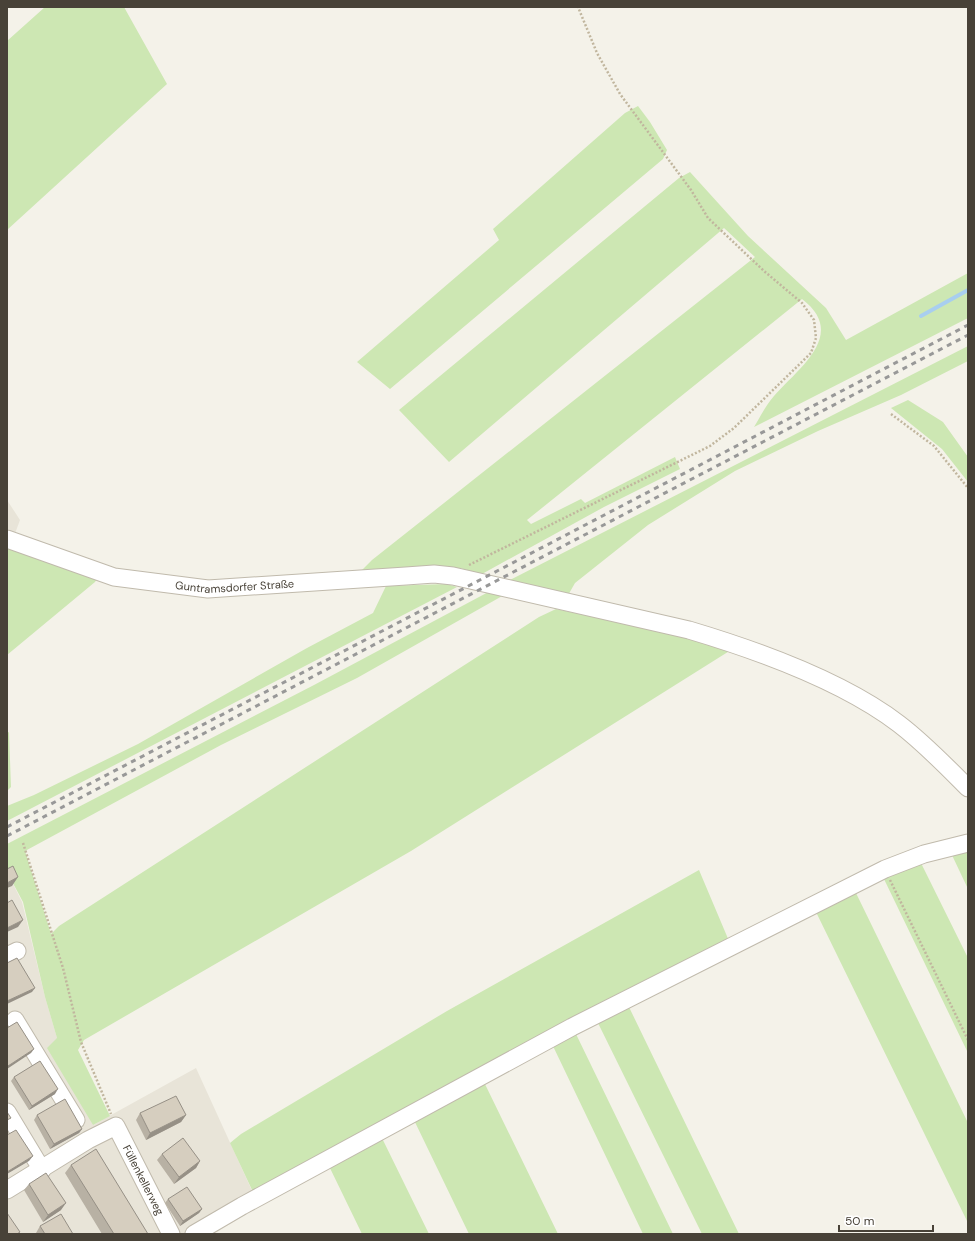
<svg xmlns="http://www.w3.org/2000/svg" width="975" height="1241" viewBox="0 0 975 1241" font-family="'DM Sans',sans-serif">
<rect width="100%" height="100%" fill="#f4f2e9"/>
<path fill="#e8e4d8" d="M7,500L20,520L10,547H7Z
M7,872L22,902L45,997L57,1038L93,1125L196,1068L259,1206L214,1234H7Z"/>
<path fill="#cde7b3" d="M45,7H124L167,84L7,230V41Z
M638,106L650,122L667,150L663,159L390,389L357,362L499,240L493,229L625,113Z
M690,172L748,236L826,308L846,340L968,273V318L754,427C760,417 766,405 774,396C799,368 848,334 802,299L527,520L531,524L581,499L585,503L675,457L680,469L604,507L482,574L460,568L361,571L372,560L755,257L724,228L449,462L399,410L679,178Z
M968,346V361L901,395L818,431L735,471L648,525L575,583L567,597L508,581Z
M908,400L943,422L968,457V482L942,449L891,408Z
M7,547L98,577L95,582L7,655Z
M447,584L457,587L7,821V806L34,795L138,744L307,648L373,613L386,586Z
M494,589L504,595L357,678L221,745L25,851L51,934L59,926L539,617L556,609L689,637L731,650L411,851L84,1040L78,1050L110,1116L93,1125L47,1048L57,1038L45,997L23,902L7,872V844L314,685Z
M9,732L11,787L7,791V733Z
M968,852V889L951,853Z
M920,861L968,958V1053L883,877Z
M699,870L729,941L253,1192L230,1143L241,1134L447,1011Z
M855,891L968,1123V1223L816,912Z
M628,1005L739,1234H702L597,1021Z
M575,1032L673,1234H643L552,1044Z
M483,1080L558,1234H469L413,1118Z
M380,1134L429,1234H362L328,1164Z"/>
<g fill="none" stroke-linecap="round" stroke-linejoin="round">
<path stroke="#a8ceef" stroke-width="4" d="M921,316L968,290"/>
<g stroke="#c0baac" stroke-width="19">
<g id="minor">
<path id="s1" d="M7,539L114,577L208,589L406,576L434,574L453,576L689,630C756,650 844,682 899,724C924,743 946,766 968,788"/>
<path d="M7,956L17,951"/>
<path d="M15,1020L76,1120"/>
<path d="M7,1112L42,1170"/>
<path id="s2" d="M7,1190L88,1140L116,1126L171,1234"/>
<path d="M194,1234L242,1206L572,1027L885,869L924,854L968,843"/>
</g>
</g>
<path stroke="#c1b69e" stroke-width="2.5" stroke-dasharray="2 2" stroke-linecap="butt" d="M891,414L934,446L968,488
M469,565L710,446L734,428L811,353L816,338L814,320L802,303L764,271L708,218L691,190L620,94L597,53L578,7
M23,843L63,968L81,1042L111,1114
M890,880L968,1040"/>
<use href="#minor" stroke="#fff" stroke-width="17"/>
<path stroke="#989898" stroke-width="3" stroke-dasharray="5 5" stroke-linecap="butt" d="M7,827L968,325
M7,836L968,335"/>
</g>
<path fill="#b8b1a4" d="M14,1077L55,1094L29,1110L11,1081Z
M140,1113L186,1115L181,1122L146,1140L136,1120Z
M37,1115L82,1129L79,1133L50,1149L34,1120Z
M162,1154L200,1161L196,1168L174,1184L157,1160Z
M71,1165L148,1234H102L65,1173Z
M29,1184L61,1210L43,1222L24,1190Z
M168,1199L202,1209L199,1213L180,1226L165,1203Z
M40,1226L73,1234H36V1233Z"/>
<path fill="#969086" d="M18,877L12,886L7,888V883Z
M23,920L18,927L7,932V928Z
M35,988L32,992L7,1004V1001Z
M34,1049L31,1053L7,1069V1067L8,1066Z
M58,1089L55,1094L29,1110L32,1106Z
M186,1115L181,1122L146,1140L150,1133Z
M82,1129L79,1133L50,1149L54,1144Z
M33,1156L29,1161L7,1174V1172Z
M200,1161L196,1168L174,1184L179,1177Z
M66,1203L61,1210L43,1222L48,1215Z
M202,1209L199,1213L180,1226L183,1221Z"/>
<path fill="#d6cebf" stroke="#969086" d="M13,866L18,877L7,883V869Z
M12,900L23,920L7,928V903Z
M17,958L35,988L7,1001V963Z
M17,1022L34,1049L8,1066L7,1064V1028Z
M40,1061L58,1089L32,1106L14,1077Z
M176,1096L186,1115L150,1133L140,1113Z
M65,1099L82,1129L54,1144L37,1115Z
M7,1112L11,1118L7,1120Z
M16,1130L33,1156L7,1172V1135Z
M183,1138L200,1161L179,1177L162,1154Z
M96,1149L148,1234H114L71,1165Z
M46,1173L66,1203L48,1215L29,1184Z
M187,1187L202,1209L183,1221L168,1199Z
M7,1213L20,1232L17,1234H7Z
M61,1214L73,1234H45L40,1226Z"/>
<g text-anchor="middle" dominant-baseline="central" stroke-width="3" stroke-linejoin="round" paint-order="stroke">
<g font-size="11" fill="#484238" stroke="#fff">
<text stroke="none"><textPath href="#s1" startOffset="235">Guntramsdorfer Straße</textPath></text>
<text stroke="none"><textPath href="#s2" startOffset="187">Füllenkellerweg</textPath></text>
</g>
</g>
<rect width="975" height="1241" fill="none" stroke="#484238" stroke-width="16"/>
<path d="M839 1225v6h94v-6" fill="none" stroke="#484238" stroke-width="2"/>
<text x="845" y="1225" font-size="12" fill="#484238" stroke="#ffffff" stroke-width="3" paint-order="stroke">50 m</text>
</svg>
